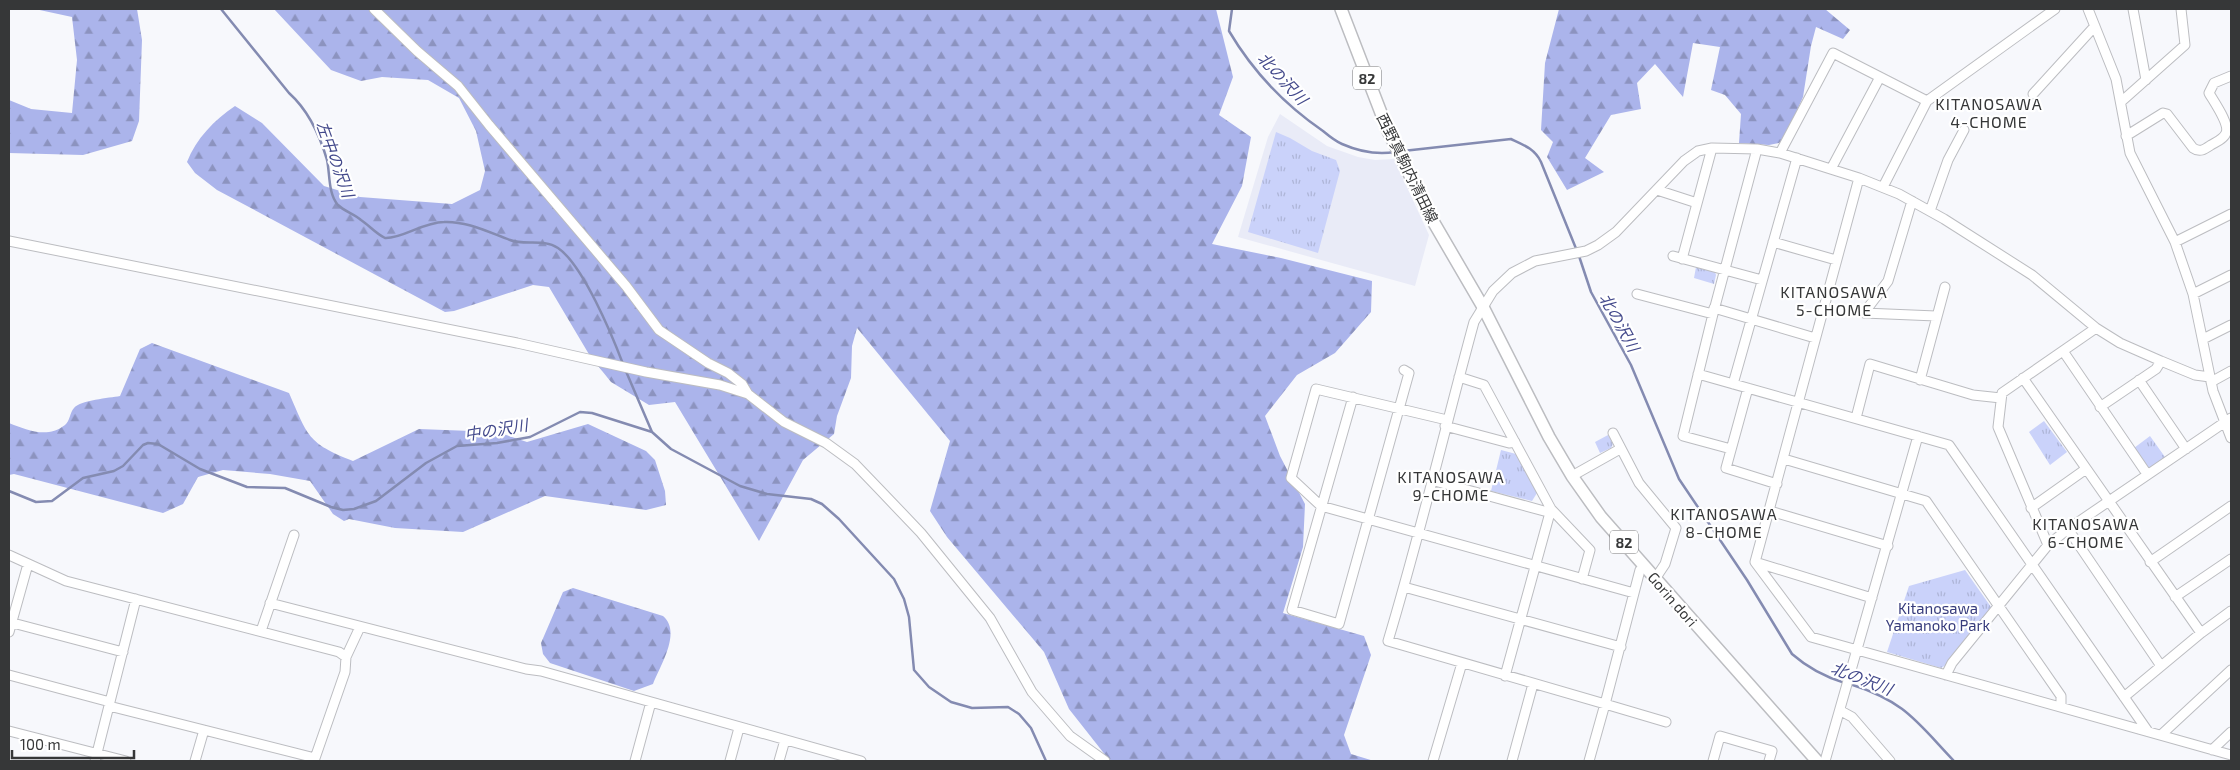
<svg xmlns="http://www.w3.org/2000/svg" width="2240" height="770" viewBox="0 0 2240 770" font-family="'Exo 2','Noto Sans JP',sans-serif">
<defs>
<pattern id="forest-firs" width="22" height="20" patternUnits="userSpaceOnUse" patternTransform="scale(1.25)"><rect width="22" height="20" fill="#abb4eb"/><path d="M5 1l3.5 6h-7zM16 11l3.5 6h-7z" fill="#8c93bf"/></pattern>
<pattern id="park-tufts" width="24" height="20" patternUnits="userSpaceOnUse" patternTransform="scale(1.25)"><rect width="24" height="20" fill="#cad2fa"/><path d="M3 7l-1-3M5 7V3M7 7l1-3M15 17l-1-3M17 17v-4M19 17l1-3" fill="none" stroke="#aeb5d7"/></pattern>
</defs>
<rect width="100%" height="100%" fill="#f7f8fc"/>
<path fill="#e9ebf7" d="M1280,114L1327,146L1358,157L1375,160L1394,159L1429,235L1415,286L1238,237L1268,137Z"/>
<path fill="url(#forest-firs)" d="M35,9H137L142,40L139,121L132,141L83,155L9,153V100L31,109L72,113L77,60L72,17Z
M274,9H1216L1233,77L1219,115L1251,137L1242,186L1212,244L1281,258L1372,281L1371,312L1335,353L1297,375L1265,416L1280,456L1305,504L1303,547L1283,613L1364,636L1371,655L1344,735L1351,754L1374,761H1110L1069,709L1044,652L947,537L930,511L950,441L857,328L852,346L851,378L837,416L834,434L803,460L759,541L675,402L649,405L611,382L590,356L549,287L533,285L454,311L445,312L217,190L195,173L187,162C196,139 214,120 235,106L262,123L324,186L360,197L452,204L480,190L485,171L476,131L459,98L428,80L382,77L361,81L331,70Z
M1559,9H1825L1850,30L1843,39L1816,27L1811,46L1803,97L1783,142L1769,145L1739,143L1741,114L1725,95L1711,90L1720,47L1693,43L1683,97L1655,64L1637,83L1641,109L1611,115L1585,158L1604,172L1567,190L1547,157L1553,142L1541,130L1545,63Z
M152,343L289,393C308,436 307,443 353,461L419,429L497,432L527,442L588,424L646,451L655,460L665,491L666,505L646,510L545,496L463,532L395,528L349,519L344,521L333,514L310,481L270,474L223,470L198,477L183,504L163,513L14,474L9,475V423C27,430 47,439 65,425C70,421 70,412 74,408C81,400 109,398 120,396L140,349Z
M573,588L663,616C682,632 660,666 653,684L634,691L550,663L543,654L541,643L563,592Z"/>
<path fill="url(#park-tufts)" d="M1276,132L1290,138L1312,151L1336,160L1340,171L1318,253L1248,232Z
M1696,267L1715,272L1716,275L1714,284L1694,278Z
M2044,421L2067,452L2050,465L2029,432Z
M1608,435L1613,444L1611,448L1600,453L1595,442Z
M2150,436L2165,457L2148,469L2134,448Z
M1501,450L1516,454L1537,493L1532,501L1491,491Z
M1965,570L1991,607L1989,614L1946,665L1941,668L1887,652L1909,586Z"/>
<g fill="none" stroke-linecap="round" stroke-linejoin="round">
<path stroke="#848bb1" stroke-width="2.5" d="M221,9L289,93C308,110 320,136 327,160C330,173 328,194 338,205C344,211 354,214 361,220C370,226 375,233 385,238C402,239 423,222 444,222C467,221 488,232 510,240C525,246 543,238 558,248C583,265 612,335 623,364
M1232,9L1229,31C1252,70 1285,105 1323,131C1329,136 1335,141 1342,144C1358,151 1377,155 1395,152
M1403,151L1511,139C1524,145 1535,149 1541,162L1577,251
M1579,256L1591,292L1631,365L1679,479L1747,580L1792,654C1808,668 1825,677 1845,683
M625,369L652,432
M9,491L36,502L52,501L83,478L114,471L123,466L143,445L148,443L158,444L200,469L247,487L285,488L331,507L343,510L354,509L376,501L426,463L457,446L497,443L530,437L580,412L592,413L652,432L671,449L740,486L767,494L811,499L822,504L839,519L894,579L904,599L909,617L914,670L929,687L951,702L972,708L1008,707L1019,714L1031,728L1046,761
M1850,684C1906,702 1916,721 1954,761"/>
<g stroke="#bcbdc1" stroke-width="11">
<path id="minor" d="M374,9L417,51L458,86L489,125L626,286L659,330L708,363L728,373L742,384L748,394
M2088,9L2116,79L2130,153L2175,242L2193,294L2213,391L2231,438
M2133,9L2146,80
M2033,94L2095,26
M2122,101L2185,45L2181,9
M2126,136L2163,113L2167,114L2193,148C2200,153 2205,149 2211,145C2216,142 2224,139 2226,133C2230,124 2214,102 2209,93L2214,83L2231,76
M1780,153L1833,53L1927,101
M1831,169L1880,77
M1859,178L1755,562L1811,637L2231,755
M1883,187L1927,101L2055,9
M1657,190L1697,203
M1912,201L1888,281L1864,313L1936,316
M1930,211L1948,160L1964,130
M9,241L517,343L646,372L720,385L748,394L784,422L826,443L855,464L880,490L921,533L990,618L1032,692L1070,736L1105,761
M1773,242L1836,260
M2175,242L2231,214
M1673,256L1762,280
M1682,259L1712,148
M1637,294L1713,314
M2193,294L2231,275
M1714,308L1815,338
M2203,339L2231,325
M2063,351L2147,474
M1698,374L1949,445L2147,730
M1459,377L1484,385L1551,509L1590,550L1582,579
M2023,378L2201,633
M1920,380L1945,287
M2139,380L2186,449
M2211,382L2231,371
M1733,384L1797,158
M1748,388L1726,468L1777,484
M1353,397L1292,610L1339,624L1409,373L1404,370
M2100,407L2156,369L2161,361
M1856,418L1870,364L1973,395L2001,398
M1447,420L1316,389L1291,478L1321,506L1634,593
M1445,426L1509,443L1515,442
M1613,433L1639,483L1676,528L1665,564L1655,579
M1731,449L1683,436L1713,314L1757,149
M1784,459L1926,501L2061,696V706
M1572,476L1620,449
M1431,480L1544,511L1551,509
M2031,508L2086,469
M1770,511L1888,546
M2068,529L2161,666
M2048,545L1998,427L2002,393L2096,328
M9,555L66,581L339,652L346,657L345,672L314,761
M1755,562L1872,598
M2150,562L2231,506
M1645,567L1640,570L1605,704L1388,641C1420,535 1445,428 1474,322L1493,291L1512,273L1535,261L1586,251L1598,245L1616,232L1684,161L1698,151L1712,148L1757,149L1780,153L1859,178L1899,194L1944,219L2032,275L2096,328L2120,343L2161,361L2195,375L2210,377
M1404,587L1621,647
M2175,597L2231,559
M270,603L526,669L541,671L861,761
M9,622L123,652
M261,631L294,535
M9,632L28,564
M346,657L360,627
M9,675L110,702
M1946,675L1952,663L2048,545L2068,529L2231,418
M1505,676L1551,509
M2124,697L2201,633L2231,611
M109,706L204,730
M1841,711L1852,717L1890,761
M9,731L126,761
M2161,735L2231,670
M2212,750L2231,732
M95,761L136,599
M195,761L204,730L315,758
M635,761L651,702
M730,761L739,728
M779,761L785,740
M1433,761L1462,663
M1512,761L1533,684
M1589,761L1605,704L1666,722
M1713,761L1720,736L1772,751L1769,761
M1825,761L1918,436"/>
</g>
<g stroke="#bcbdc1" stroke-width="14">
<path id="major" d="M1341,9L1388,131L1430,216L1483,307L1549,437L1572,476L1601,517L1817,761"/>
</g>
<use href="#minor" stroke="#fff" stroke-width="9"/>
<use href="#major" stroke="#fff" stroke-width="11"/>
</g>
<g text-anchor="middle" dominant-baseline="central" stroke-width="4.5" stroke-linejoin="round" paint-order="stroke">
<g fill="#fff" stroke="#727374" stroke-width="1">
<rect x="1353" y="66.5" width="28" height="23" rx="4"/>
<rect x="1610" y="530.5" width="28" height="23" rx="4"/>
</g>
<g font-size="14" font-weight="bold" fill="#363738">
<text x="1367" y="78">82</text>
<text x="1624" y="542">82</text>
</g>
<g font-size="15" fill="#363738" stroke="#fff">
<text transform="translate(1408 168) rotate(64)">西野真駒内清田線</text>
<text transform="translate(1673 599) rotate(49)">Gorin dori</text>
</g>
<g font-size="15" fill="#373c7c" stroke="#fff">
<text x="1938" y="608">Kitanosawa<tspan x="1938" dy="17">Yamanoko Park</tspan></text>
</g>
<g font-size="16" font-style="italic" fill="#444a8c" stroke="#fff">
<text transform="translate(1283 78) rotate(47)">北の沢川</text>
<text transform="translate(336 159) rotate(70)">左中の沢川</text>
<text transform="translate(1620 322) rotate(61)">北の沢川</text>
<text transform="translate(496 429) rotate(-9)">中の沢川</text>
<text transform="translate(1862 678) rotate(21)">北の沢川</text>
</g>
<g font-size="16" letter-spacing="1" fill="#363738" stroke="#fff">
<text x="1989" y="103">KITANOSAWA<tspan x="1989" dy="18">4-CHOME</tspan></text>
<text x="1834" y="291">KITANOSAWA<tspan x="1834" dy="18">5-CHOME</tspan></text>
<text x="1451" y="476">KITANOSAWA<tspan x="1451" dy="18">9-CHOME</tspan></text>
<text x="1724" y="513">KITANOSAWA<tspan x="1724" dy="18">8-CHOME</tspan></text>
<text x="2086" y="523">KITANOSAWA<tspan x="2086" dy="18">6-CHOME</tspan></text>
</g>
</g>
<rect width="2240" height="770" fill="none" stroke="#363738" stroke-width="20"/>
<path d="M12 750v8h122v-8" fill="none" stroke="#363738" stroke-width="2.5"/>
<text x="20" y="750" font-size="15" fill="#363738" stroke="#ffffff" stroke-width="4" paint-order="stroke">100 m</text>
</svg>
